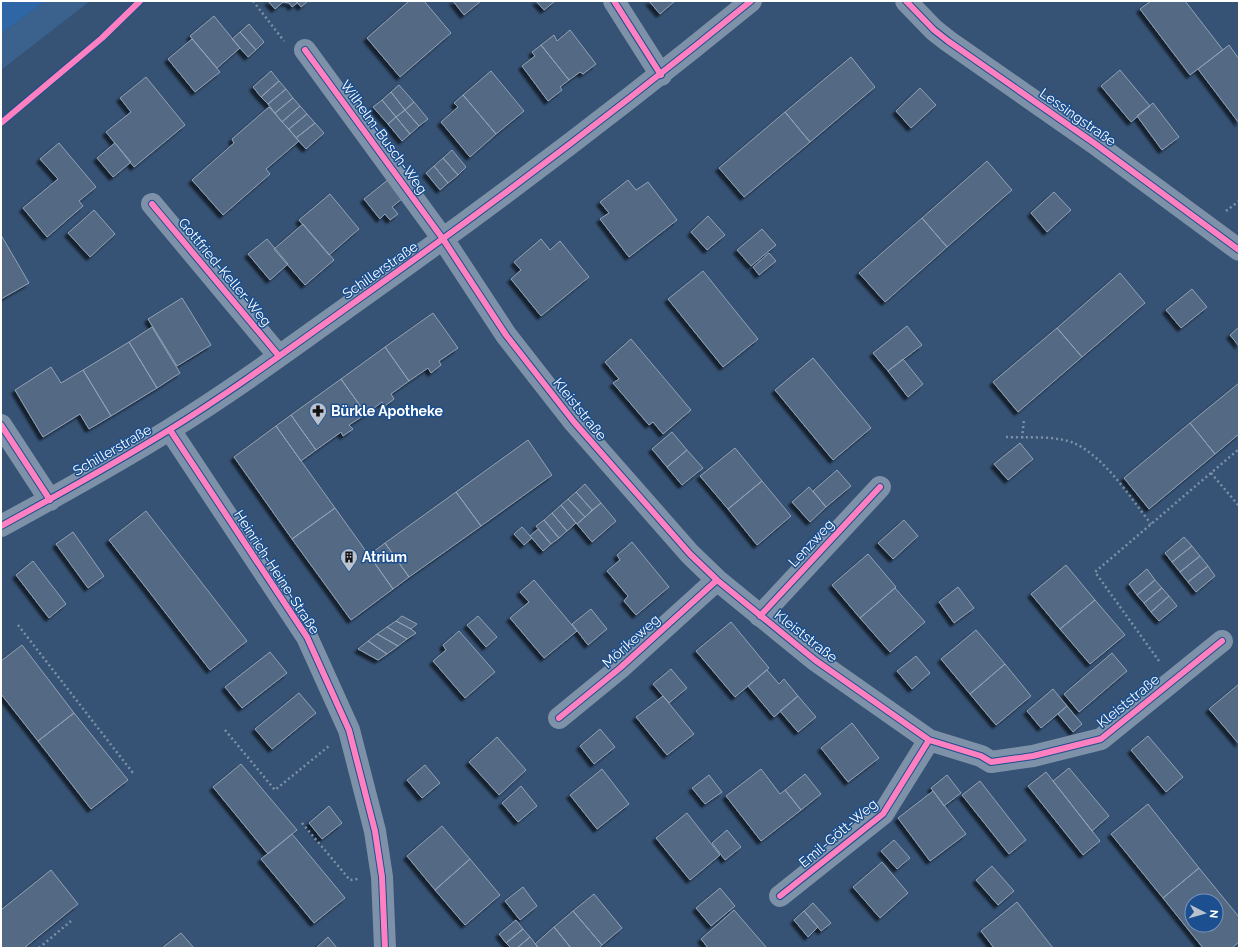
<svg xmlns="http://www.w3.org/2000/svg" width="1240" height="949" viewBox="0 0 1240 949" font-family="Raleway,sans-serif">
<defs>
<filter id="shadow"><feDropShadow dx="-3.5" dy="3.5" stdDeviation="1" flood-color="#0009"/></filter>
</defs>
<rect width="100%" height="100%" fill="#365274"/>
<path fill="#2f66a5" d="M1,1H46L1,34Z"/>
<path fill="#3b618d" d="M46,1H90L1,70V34Z"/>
<path fill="#526984" stroke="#92a2b6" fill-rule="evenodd" filter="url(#shadow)" d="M268,1H296L297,3L292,7L289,3L283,2L275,9Z
M296,1H308L301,7Z
M409,1H424L451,33L400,77L367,38Z
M453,1H481L464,15Z
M536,1H555L544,10Z
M649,1H675L660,14Z
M1151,1H1185L1223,50L1190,75L1140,9Z
M214,16L240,48L217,68L190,36Z
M249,24L264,42L256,50L240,32Z
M570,30L596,64L583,74L580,72L569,80L541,45L554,35L557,41Z
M240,32L256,50L248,57L232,39Z
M192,39L220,72L195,92L168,59Z
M541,45L569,80L560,87L562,90L548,101L522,66L535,56L532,52Z
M1229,45L1239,59V123L1198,69Z
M851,57L875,87L810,142L785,112Z
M1120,70L1150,106L1131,122L1101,86Z
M271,71L279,81L261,97L253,87Z
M491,71L524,111L496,134L463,95Z
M146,77L185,125L134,167L106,132L131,112L120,98Z
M279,81L286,89L268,104L261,97Z
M399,85L414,102L405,110L391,92Z
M920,88L936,105L911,128L896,111Z
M286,89L293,98L275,113L268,104Z
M391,92L405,110L396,117L382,100Z
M463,95L496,134L470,157L441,122L458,107L454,103Z
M293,98L300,106L282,122L275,113Z
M382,100L396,117L388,124L373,107Z
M414,102L428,119L419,126L405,110Z
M1153,103L1179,137L1162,150L1137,116Z
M300,106L307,114L289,129L282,122Z
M269,107L299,141L266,169L270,174L223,215L192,180L234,143L232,139Z
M405,110L419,126L410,134L396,117Z
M785,112L810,142L744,197L719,168Z
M307,114L315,123L296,138L289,129Z
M396,117L410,134L402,141L388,124Z
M315,123L324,133L306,149L296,138Z
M59,143L96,187L79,201L83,206L47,237L23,208L58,179L40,159Z
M115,143L131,162L113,177L97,158Z
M452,150L466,167L458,175L443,158Z
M443,158L458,175L448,183L434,166Z
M987,161L1012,190L947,247L922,218Z
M434,166L448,183L440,190L426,173Z
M389,179L403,198L392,207L398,214L390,220L385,214L380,219L364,199Z
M628,180L636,190L648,182L677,220L629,257L600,219L609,213L600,202Z
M1054,192L1071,210L1047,232L1031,213Z
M330,194L359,229L329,255L299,220Z
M94,210L115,234L90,257L68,233Z
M708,216L725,235L707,250L691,232Z
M922,218L947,247L885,302L859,273Z
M303,224L334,260L305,285L274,249Z
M762,229L776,245L751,266L737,250Z
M1,235L29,283L1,299Z
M267,239L288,264L270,280L248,254Z
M541,239L550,250L560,241L589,277L541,316L511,279L521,270L514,262Z
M769,253L776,261L759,275L753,267Z
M703,271L758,339L723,367L668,299Z
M1120,273L1145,303L1082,357L1057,328Z
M1192,289L1207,307L1181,328L1166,310Z
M182,298L211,345L177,366L148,319Z
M433,313L458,348L439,361L441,365L431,373L428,368L409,381L385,347Z
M907,326L922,345L888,371L873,353Z
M152,327L180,373L157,388L129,342Z
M1239,327V346L1230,335Z
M1057,328L1082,357L1018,412L993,382Z
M631,339L691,410L663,434L653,422L649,425L613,383L619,379L605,362Z
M129,342L157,388L111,416L83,370Z
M385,347L409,381L391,394L394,399L385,406L382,402L366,414L341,379Z
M813,358L871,428L833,460L775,390Z
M903,359L923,384L908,397L888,371Z
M51,367L61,383L83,370L111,416L89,429L80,414L43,437L15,390Z
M341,379L366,414L349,425L353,429L343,436L341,432L316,450L291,415Z
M1239,383V434L1215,454L1190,423Z
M291,415L316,450L301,461L276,426Z
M1190,423L1215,454L1149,509L1124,478Z
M276,426L335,508L292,539L234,457Z
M672,432L687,450L667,467L652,449Z
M528,440L552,475L481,526L456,492Z
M1020,443L1033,459L1008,480L994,464Z
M735,448L762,481L728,509L700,476Z
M687,450L703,468L682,485L667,467Z
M837,470L851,486L826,507L813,491Z
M762,481L791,516L757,545L728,509Z
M585,484L601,503L592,510L576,492Z
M809,487L826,507L810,522L792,502Z
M456,492L481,526L409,577L385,543Z
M576,492L592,510L585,517L568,499Z
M568,499L585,517L577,524L561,505Z
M601,503L616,521L592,542L577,524Z
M561,505L576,523L567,531L552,513Z
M335,508L393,589L351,620L292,539Z
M146,511L247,641L210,670L109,540Z
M552,513L567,531L559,538L544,520Z
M544,520L559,538L551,544L536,526Z
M904,520L918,536L893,559L878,543Z
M522,527L532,538L524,545L514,534Z
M538,529L551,544L543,551L530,536Z
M73,532L104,576L88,588L56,544Z
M1184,537L1192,546L1172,562L1165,553Z
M632,542L669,587L636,615L624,601L628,596L607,571L620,560L617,555Z
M385,543L409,577L393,589L369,555Z
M1192,546L1200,556L1180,572L1172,562Z
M868,554L896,587L860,618L832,585Z
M1200,556L1208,566L1188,582L1180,572Z
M33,561L66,604L49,618L16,575Z
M1066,565L1095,600L1060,629L1031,594Z
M1208,566L1215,576L1196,592L1188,582Z
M1147,569L1155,580L1137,595L1129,584Z
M534,580L577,631L544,658L510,618L529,602L520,592Z
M1155,580L1162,588L1144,603L1137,595Z
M958,587L974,608L954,623L939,602Z
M895,588L925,622L890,652L860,618Z
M1162,588L1169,596L1151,612L1144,603Z
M1169,596L1177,606L1159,621L1151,612Z
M1095,600L1125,635L1090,664L1060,629Z
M591,609L607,629L588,645L572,624Z
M402,616L417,624L411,629L396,621Z
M478,616L497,637L486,647L467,625Z
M396,621L411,629L416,633L407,639L387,627Z
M731,622L769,668L735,697L696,651Z
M387,627L407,639L398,646L377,634Z
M976,630L1005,664L970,694L941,659Z
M459,631L495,672L465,698L433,661L446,650L443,645Z
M377,634L398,646L387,654L368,641Z
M368,641L387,654L378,660L358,649Z
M22,645L74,713L38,741L1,694V661Z
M270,652L287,673L242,708L225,687Z
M1112,653L1127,671L1079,712L1064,694Z
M916,656L930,673L912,689L897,671Z
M1005,664L1031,696L996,725L970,694Z
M671,669L687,688L669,703L653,684Z
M767,670L779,684L784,679L798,696L774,717L748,686Z
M1239,684V744L1209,709Z
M1053,689L1067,706L1041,728L1027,711Z
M299,693L316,713L272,749L255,729Z
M663,696L694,734L667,755L636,717Z
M798,696L816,717L798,732L780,711Z
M1067,706L1082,724L1073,732L1058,714Z
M74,713L128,780L91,809L38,741Z
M852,723L879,758L848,782L821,748Z
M600,729L615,747L594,764L580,746Z
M1148,736L1183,777L1166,792L1131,750Z
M497,737L526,770L499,795L469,762Z
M241,764L297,830L268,854L213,787Z
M425,765L440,783L422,798L407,780Z
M1069,768L1109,816L1092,831L1053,781Z
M602,769L629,804L597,829L570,795Z
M761,769L780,794L785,790L801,810L761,841L726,796Z
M1046,772L1100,841L1083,855L1028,786Z
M805,774L821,794L801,810L785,790Z
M709,775L722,792L705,804L692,788Z
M947,775L961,793L944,806L931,788Z
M980,781L1026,840L1009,854L962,795Z
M521,786L537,806L518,822L502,803Z
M933,791L966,834L930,861L898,818Z
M1148,804L1199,868L1163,898L1111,834Z
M329,806L342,823L322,839L309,823Z
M687,813L720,855L690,880L656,838Z
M442,826L470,859L435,890L407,856Z
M727,830L741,847L725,860L712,843Z
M292,834L345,898L314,923L261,859Z
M894,840L910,858L897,869L881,851Z
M470,859L500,895L465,925L435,890Z
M882,862L908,893L880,918L853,887Z
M992,866L1014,891L998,905L976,880Z
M1199,868L1239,917V942L1232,948H1203L1163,898ZM1192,901H1216V925H1192Z
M51,870L78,904L24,948H1V910Z
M523,887L537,906L520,920L505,901Z
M720,888L735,906L711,926L696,908Z
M594,894L622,928L602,945L573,911Z
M1017,902L1053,948H994L981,931Z
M813,903L831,923L821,931L804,911Z
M734,910L766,947L765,948H708L701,939Z
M573,911L602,945L599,948H571L554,927Z
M804,911L818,927L808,937L794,920Z
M516,920L523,929L506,943L499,934Z
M554,927L571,948H539L535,944Z
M523,929L530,937L517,948H511L506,943Z
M181,933L194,948H162Z
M328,937L337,948H316Z
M530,937L537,946L536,948H517Z"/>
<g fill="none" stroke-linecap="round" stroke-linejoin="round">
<path stroke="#7d92a8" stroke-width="2.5" stroke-dasharray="2 3" stroke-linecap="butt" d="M253,1L284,41
M1,123L102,38L140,1
M1226,211L1239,201
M1006,437C1025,438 1058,435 1076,444C1106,459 1130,497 1151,524
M1022,438L1024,419
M1211,473L1239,506
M18,625L133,773
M1159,661L1095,572L1239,449
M225,730L275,790L329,746
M302,823L350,880L358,879
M39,948L71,921"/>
<path stroke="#7d92a8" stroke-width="22" d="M614,1L661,75
M906,1L934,30L948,41L1094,143L1239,250
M305,50L443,239L506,335L574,422L690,554L717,580L815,660L929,740L981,756L991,762L1033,756L1101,739L1222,641
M152,204L279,356
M1,425L50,500
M170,430L307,637L349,730L375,831L382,877L385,948
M1,526C58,495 114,464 169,430C234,390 296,344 359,299C493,204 624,105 751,1
M760,616L880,487
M559,718L620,668L717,580
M780,896L883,814L929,740"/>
<g stroke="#1b4f8f" stroke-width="8">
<path id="cycleway" d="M614,1L661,75
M906,1L934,30L948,41L1094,143L1239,250
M305,50L443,239L506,335L574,422L690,554L717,580L815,660L929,740L981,756L991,762L1033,756L1101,739L1222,641
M1,123L102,38L140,1
M152,204L279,356
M1,425L50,500
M170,430L307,637L349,730L375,831L382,877L385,948
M1,526C58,495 114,464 169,430C234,390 296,344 359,299C493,204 624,105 751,1
M760,616L880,487
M559,718L620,668L717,580
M780,896L883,814L929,740"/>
</g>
<use href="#cycleway" stroke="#ff80c0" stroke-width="6"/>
</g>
<defs>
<g id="pharmacy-pin" transform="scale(0.9)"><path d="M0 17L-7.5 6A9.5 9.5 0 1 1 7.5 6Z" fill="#b9c2ce" stroke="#1b4f8f"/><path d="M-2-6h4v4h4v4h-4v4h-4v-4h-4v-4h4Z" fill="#111"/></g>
<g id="building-pin" transform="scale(0.9)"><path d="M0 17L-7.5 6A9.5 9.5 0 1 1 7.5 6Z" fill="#b9c2ce" stroke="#1b4f8f"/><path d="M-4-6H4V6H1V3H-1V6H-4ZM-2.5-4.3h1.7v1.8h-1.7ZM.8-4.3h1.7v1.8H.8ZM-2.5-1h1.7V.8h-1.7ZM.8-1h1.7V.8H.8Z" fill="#111"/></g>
</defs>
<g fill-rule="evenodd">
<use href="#pharmacy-pin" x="318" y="411"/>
<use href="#building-pin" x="349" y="557"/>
</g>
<g text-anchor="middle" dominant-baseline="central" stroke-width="3" stroke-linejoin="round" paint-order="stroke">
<g font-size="14" fill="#fff" stroke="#1b4f8f">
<text transform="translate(1078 117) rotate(35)">Lessingstraße</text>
<text transform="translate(384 137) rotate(54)">Wilhelm-Busch-Weg</text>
<text transform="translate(380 270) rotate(-35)">Schillerstraße</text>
<text transform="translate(225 272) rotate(50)">Gottfried-Keller-Weg</text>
<text transform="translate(580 409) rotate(51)">Kleiststraße</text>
<text transform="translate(112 450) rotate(-30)">Schillerstraße</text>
<text transform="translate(811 543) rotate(-47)">Lenzweg</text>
<text transform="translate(277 572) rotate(57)">Heinrich-Heine-Straße</text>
<text transform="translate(806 636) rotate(38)">Kleiststraße</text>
<text transform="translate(631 641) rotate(-42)">Mörikeweg</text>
<text transform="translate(1128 701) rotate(-39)">Kleiststraße</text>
<text transform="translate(838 833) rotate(-40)">Emil-Gött-Weg</text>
</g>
<g font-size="14" font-weight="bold" fill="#fff" stroke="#1b4f8f" text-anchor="start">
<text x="331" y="411">Bürkle Apotheke</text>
<text x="362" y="557">Atrium</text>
</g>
</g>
<rect width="1240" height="949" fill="none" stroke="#ffffff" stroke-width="4"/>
<g transform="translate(1204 913) rotate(96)"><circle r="19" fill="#1b4f8f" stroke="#7695bc"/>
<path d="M0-3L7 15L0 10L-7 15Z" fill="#b9c2ce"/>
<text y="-6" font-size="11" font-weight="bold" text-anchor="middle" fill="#ffffff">N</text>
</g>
</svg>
